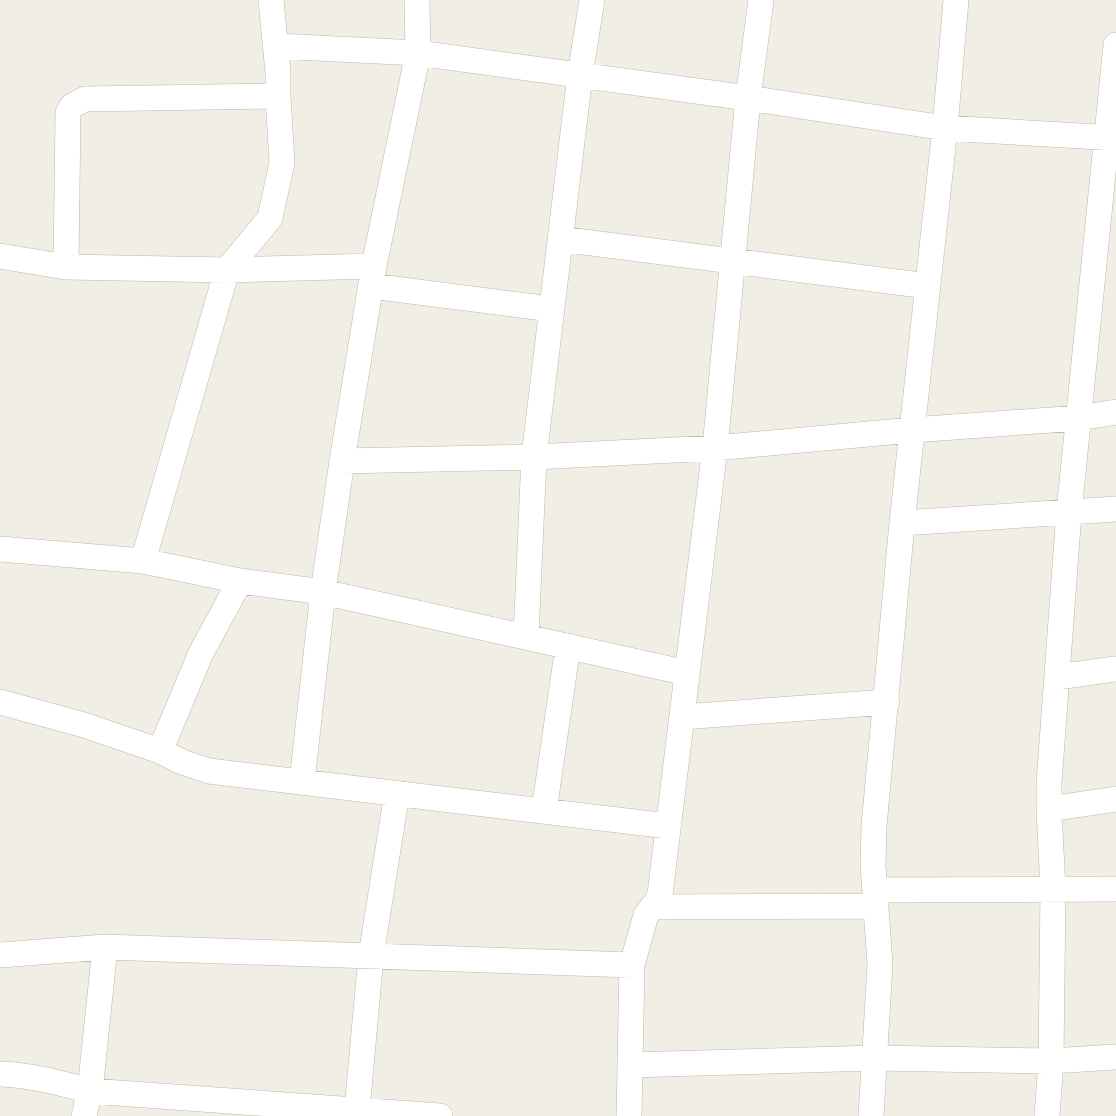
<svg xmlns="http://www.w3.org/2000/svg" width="1116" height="1116" viewBox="0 0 1116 1116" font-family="'Public Sans',sans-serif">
<rect width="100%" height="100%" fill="#f1efe5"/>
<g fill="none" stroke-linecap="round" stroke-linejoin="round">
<g stroke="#bcb8a8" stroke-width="26">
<path id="minor" d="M1116,45L1069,512L1049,783V809L1116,799
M276,46L418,53L748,98L945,128L1116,138
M560,239L928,286
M0,256L66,267L227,270L374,266
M66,267L68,113L72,106L85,99L278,96V73L271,0
M371,286L551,309
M342,461L534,457L715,448L912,430L1079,418L1116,412
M902,523L1116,509
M0,549L143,561L240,581L323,592L687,673
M143,561L227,270L270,218L282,163L278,96
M526,637L534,457L580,75L592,0
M1057,677L1116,669
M0,702L84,725L160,751L201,653L240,581
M682,717L887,702
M160,751L182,762L209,771L668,826
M302,782L323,592L342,461L374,266L418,53L417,0
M1049,809L1053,890L1051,1061L1116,1057
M544,811L568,646
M875,890L1116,889
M652,907L876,906
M0,955L105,947L632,965
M630,1065L874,1058L1051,1061L1047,1116
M0,1074C31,1075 60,1083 90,1091L440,1116
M357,1110L371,956L397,793
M84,1116L90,1091L105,947
M629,1116L632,965L646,915L657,901L660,894L715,448L748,98L761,0
M871,1116L880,965L873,865L874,826L902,523L945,128L956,0"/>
</g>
<use href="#minor" stroke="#fff" stroke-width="25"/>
</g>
</svg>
